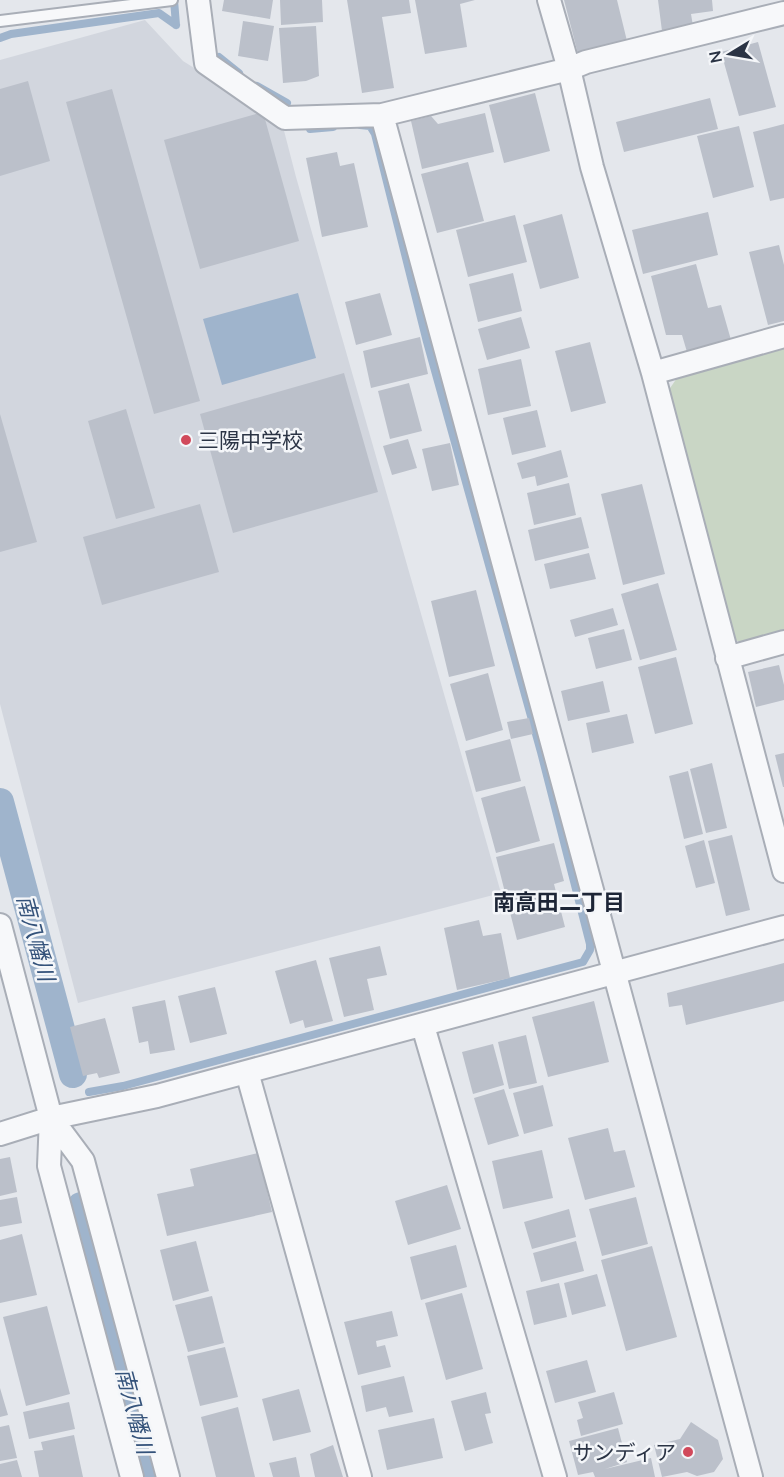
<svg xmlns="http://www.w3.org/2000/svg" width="784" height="1477" viewBox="0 0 784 1477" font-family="Mulish,'Noto Sans JP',sans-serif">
<rect width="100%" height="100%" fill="#e4e7ec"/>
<path fill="#d2d6de" d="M145,20L183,61L282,123L296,177L501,893L78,1003L0,704V60Z"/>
<path fill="#c9d6c5" d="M784,349V635L747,644L732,639L666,394L677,378Z"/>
<path fill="#9fb4cc" d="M298,293L316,358L222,385L203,319Z"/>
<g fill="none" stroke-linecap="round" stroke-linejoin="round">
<path stroke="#9fb4cc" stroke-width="8" d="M174,0L176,25
M0,38L11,34L159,13L176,25
M219,57L239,73
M257,86L287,103
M310,129L333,127
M89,1092L123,1086L583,962L590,950V944L541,752L427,342L375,134L370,126L360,125"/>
<path stroke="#9fb4cc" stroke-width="28" d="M0,802L73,1074
M81,1206L153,1477"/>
</g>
<path fill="#bbc0ca" d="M224,0H273L270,19L222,11Z
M280,0H322L323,22L281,25Z
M347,0H409L411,13L382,17L394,88L362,93Z
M415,0H475L460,4L467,47L425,54Z
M564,0H617L627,41L578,54Z
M658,0H712L713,11L691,14L693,26L662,31Z
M243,21L274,26L268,61L238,56Z
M316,26L319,76L306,81L283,83L279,28Z
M758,42L776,107L739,116L721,52Z
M28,81L50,161L0,176V89Z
M112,89L200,401L154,414L66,102Z
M535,93L550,151L504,163L489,105Z
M710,98L718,129L624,152L616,122Z
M263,112L299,241L200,269L164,140Z
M485,113L494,152L422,169L411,121L431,116L438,124Z
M784,124V198L770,201L753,132Z
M739,126L754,187L713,198L697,136Z
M337,152L340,166L354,163L368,227L322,237L306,158Z
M468,162L484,221L437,233L421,174Z
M708,212L718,255L643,274L632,230Z
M562,214L579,278L540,289L523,225Z
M515,215L527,262L468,277L456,230Z
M779,245L784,265V321L768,325L749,252Z
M696,264L708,308L721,305L731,340L687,352L682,335H666L651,276Z
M513,273L522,311L478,322L469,284Z
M380,293L392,335L356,345L345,302Z
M521,317L530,348L487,360L478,329Z
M420,337L428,374L371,388L363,351Z
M590,342L606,403L571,412L555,351Z
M521,359L531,406L488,415L478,369Z
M344,373L378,492L233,533L200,414Z
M409,383L422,431L390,439L378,391Z
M126,409L155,508L116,519L88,421Z
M537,410L546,447L512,455L503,418Z
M0,414L37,542L0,552Z
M408,439L417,468L392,475L383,446Z
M450,443L459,485L432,491L422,449Z
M561,450L568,477L537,486L535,476L522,479L517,463Z
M569,483L576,515L534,525L527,493Z
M642,484L665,574L623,585L601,494Z
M200,504L219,572L102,605L83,537Z
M581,517L589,548L535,561L528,530Z
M589,553L596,579L550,589L544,564Z
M658,583L677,650L640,660L621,594Z
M476,590L495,666L449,677L431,601Z
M613,608L618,625L575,637L570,620Z
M624,629L632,660L596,669L588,638Z
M676,657L693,724L655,734L638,667Z
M779,665L784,685V700L756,707L748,672Z
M488,673L503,730L466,741L450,684Z
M603,681L610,712L568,721L561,691Z
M627,714L634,743L592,753L586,723Z
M529,718L533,734L511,739L507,722Z
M510,739L521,781L476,792L465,751Z
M784,753V787H783L775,755Z
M712,763L727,828L706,833L690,769Z
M688,771L703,834L684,839L669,776Z
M525,786L540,841L496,853L481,798Z
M732,835L750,910L726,916L708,841Z
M704,840L715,883L696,888L685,846Z
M554,843L564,881L554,884L565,927L517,940L496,857Z
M479,920L483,936L501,933L510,978L457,990L444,928Z
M380,946L387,975L367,979L374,1010L344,1017L329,958Z
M316,960L333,1021L305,1028L303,1020L290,1024L275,971Z
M784,963V1001L686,1025L682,1005L669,1007L667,993Z
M215,987L227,1034L190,1043L178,996Z
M165,1000L175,1050L150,1054L148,1041L139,1043L132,1007Z
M594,1001L609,1062L548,1077L532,1017Z
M105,1018L120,1073L99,1078L97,1073L83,1076L70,1027Z
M526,1035L537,1083L509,1089L498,1042Z
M493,1044L504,1085L473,1094L462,1052Z
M543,1085L553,1126L524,1134L513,1093Z
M504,1089L519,1136L488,1145L474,1098Z
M608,1128L614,1152L625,1150L635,1187L585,1200L568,1138Z
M542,1150L553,1198L503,1209L492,1161Z
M258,1153L272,1212L167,1236L157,1194L194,1186L190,1169Z
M10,1157L17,1192L0,1196V1159Z
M447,1185L461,1229L408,1245L395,1201Z
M17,1197L22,1223L0,1227V1200Z
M636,1197L648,1244L602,1256L589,1209Z
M569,1209L576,1237L532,1249L524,1222Z
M22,1234L37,1295L0,1303V1240Z
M196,1241L209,1291L173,1301L160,1250Z
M576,1241L584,1271L541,1282L533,1253Z
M456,1245L467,1287L421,1300L410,1257Z
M652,1246L677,1337L626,1351L601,1260Z
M597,1274L606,1306L572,1315L564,1283Z
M559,1283L567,1317L534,1325L526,1291Z
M462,1293L483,1369L446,1380L425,1303Z
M212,1296L224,1343L188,1352L175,1305Z
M47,1306L70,1394L26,1406L3,1317Z
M392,1311L398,1336L376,1341L377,1347L385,1345L391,1367L358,1375L344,1322Z
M225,1347L238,1397L200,1406L187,1356Z
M587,1360L596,1392L555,1403L546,1371Z
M404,1376L413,1412L389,1417L386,1407L366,1412L361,1386Z
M0,1388L8,1415L0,1417Z
M299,1389L311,1432L273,1441L262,1399Z
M486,1392L491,1413L485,1414L493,1443L465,1451L451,1401Z
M614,1392L623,1424L581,1436L577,1420L583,1418L578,1402Z
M69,1402L75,1429L29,1439L23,1412Z
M238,1407L255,1477H216L201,1417Z
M434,1418L443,1458L387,1470L378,1430Z
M691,1422L718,1440L723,1459L714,1472L697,1476L687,1472L662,1477L654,1445L680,1439Z
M9,1425L17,1458L0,1461V1427Z
M618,1428L627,1462L605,1469L651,1458L655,1477H595L593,1472L578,1475L569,1441Z
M74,1435L83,1477H39L34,1451L43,1450L41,1442Z
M333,1445L343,1477H315L310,1454Z
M296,1457L300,1477H273L269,1463Z
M17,1460L22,1477H0V1464Z"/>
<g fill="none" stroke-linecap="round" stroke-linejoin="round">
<g stroke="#a9aeb7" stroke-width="14">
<path id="lane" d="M0,21L172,0"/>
</g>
<g stroke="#a9aeb7" stroke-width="26">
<path id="street" d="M198,0L206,63L285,118L382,115L569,69L586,62L784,13
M549,0L569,69L592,167L653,373L784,871
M382,115L751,1477
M653,373L784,336
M727,658L784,642
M0,925L51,1118L49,1166L132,1477
M423,1026L555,1477
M247,1072L360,1477
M51,1118L83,1161L168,1477
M0,1134L51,1118L157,1096L784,927"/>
</g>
<use href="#lane" stroke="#f7f8fa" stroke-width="10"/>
<use href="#street" stroke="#f7f8fa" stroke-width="22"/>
</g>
<g fill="#d1495b" stroke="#f4f6f9" stroke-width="2">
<circle cx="186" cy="440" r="6"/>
<circle cx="688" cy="1452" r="6"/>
</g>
<g text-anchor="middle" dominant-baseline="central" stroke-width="5" stroke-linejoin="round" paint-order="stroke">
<g font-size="21" fill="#2b3445" stroke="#f4f6f9" text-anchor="start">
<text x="198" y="440">三陽中学校</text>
<text x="676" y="1452" text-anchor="end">サンディア</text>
</g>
<g font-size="22" font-weight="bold" fill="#1d2536" stroke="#f4f6f9">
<text x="559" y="902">南高田二丁目</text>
</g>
<g font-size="22" font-style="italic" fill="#34527a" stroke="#f4f6f9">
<text transform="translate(36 938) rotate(75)">南八幡川</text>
<text transform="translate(135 1411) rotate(75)">南八幡川</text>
</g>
</g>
<g transform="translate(730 54) rotate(259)" stroke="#f4f6f9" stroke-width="4.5" paint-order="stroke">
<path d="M0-4.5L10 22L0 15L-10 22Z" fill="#2b3445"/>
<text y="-9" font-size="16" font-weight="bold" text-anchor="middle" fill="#2b3445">N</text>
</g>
</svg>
